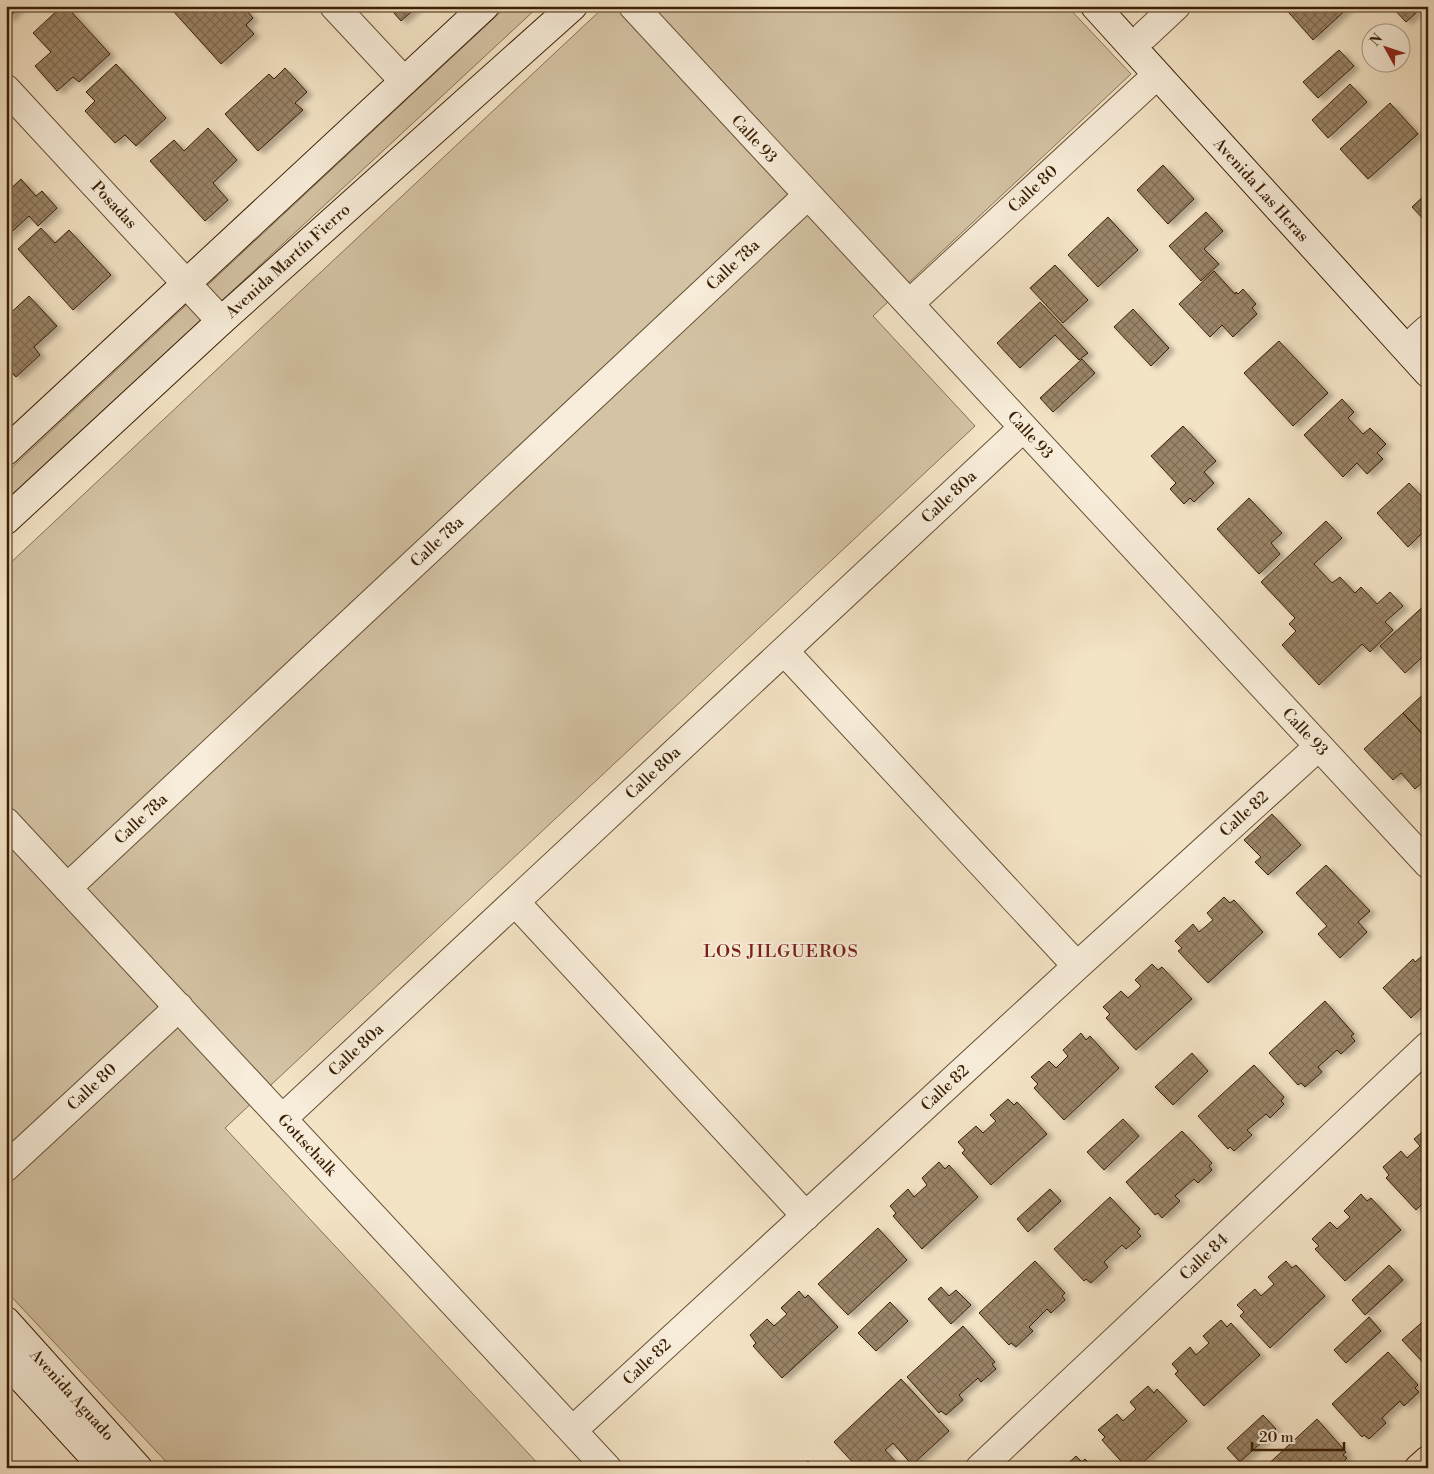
<svg xmlns="http://www.w3.org/2000/svg" width="1434" height="1474" viewBox="0 0 1434 1474" font-family="'Libre Bodoni',serif">
<defs>
<pattern id="building-cross-hatch" width="8" height="8" patternUnits="userSpaceOnUse" patternTransform="scale(1.25)"><rect width="8" height="8" fill="#9b8569"/><path d="M0 0l8 8M0 8l8-8" fill="none" stroke="#7f6c54"/></pattern>
<filter id="shadow"><feDropShadow dx="5.5" dy="3" stdDeviation="2.5" flood-color="#0004"/></filter>
</defs>
<rect width="100%" height="100%" fill="#f4e4c6"/>
<filter id="stains"><feTurbulence type="fractalNoise" baseFrequency=".004" numOctaves="4"/><feColorMatrix values="0 0 0 0 .2 0 0 0 0 .09 0 0 0 0 .02 0 0 0 .5 -.17"/></filter>
<radialGradient id="worn" r=".72"><stop offset=".6" stop-color="#630" stop-opacity="0"/><stop offset="1" stop-color="#630" stop-opacity=".3"/></radialGradient>
<path fill="#d4c3a5" stroke="#877154" d="M507,6H539L6,501V473Z
M605,6H1067L1131,74L873,316L975,426L225,1128L542,1468H172L6,1291V567Z"/>
<path fill="url(#building-cross-hatch)" stroke="#3a1f04" filter="url(#shadow)" d="M6,6H21L6,20Z
M62,6H66L110,54L79,82L73,77L57,91L35,66L51,52L33,33Z
M180,6H243L253,18L246,25L254,34L221,64L174,12Z
M388,6H418L401,21Z
M1283,6H1350L1313,40Z
M1391,6H1412L1417,12L1406,22Z
M1339,50L1354,66L1318,98L1303,82Z
M116,64L166,118L136,146L125,135L115,143L85,111L95,101L86,92Z
M285,68L307,92L295,103L303,110L258,151L225,114L269,74L274,79Z
M1350,84L1367,102L1328,138L1312,120Z
M1390,103L1418,134L1368,179L1340,149Z
M208,128L237,160L213,183L228,200L205,221L150,161L174,140L184,151Z
M1163,165L1194,199L1168,224L1137,190Z
M21,179L36,196L42,191L57,208L38,226L29,216L6,237V193Z
M1428,192V224L1412,207Z
M1206,212L1223,231L1204,249L1219,264L1201,281L1169,246Z
M1108,217L1138,250L1098,287L1068,255Z
M41,228L55,243L69,230L111,275L73,310L18,249Z
M1055,265L1088,300L1063,323L1030,288Z
M1214,271L1235,294L1236,292L1238,294L1243,289L1256,304L1252,308L1257,314L1233,337L1222,325L1210,337L1179,304Z
M29,296L57,326L34,347L40,355L16,377L9,370L6,373V317Z
M1040,302L1088,353L1079,360L1055,335L1020,368L997,343Z
M1133,309L1169,348L1151,366L1114,327Z
M1279,341L1328,393L1293,426L1244,373Z
M1082,359L1095,373L1053,412L1040,398Z
M1342,399L1354,412L1348,418L1363,434L1370,428L1386,444L1377,453L1383,459L1367,474L1357,463L1343,477L1304,435Z
M1183,426L1216,461L1204,472L1214,483L1194,502L1190,498L1184,504L1170,489L1176,483L1151,456Z
M1409,483L1428,503V541L1421,534L1408,547L1377,513Z
M1249,498L1282,533L1271,543L1280,554L1259,574L1217,529Z
M1326,521L1342,538L1314,564L1332,583L1340,577L1355,593L1361,587L1377,604L1390,592L1403,606L1385,622L1393,630L1370,652L1362,644L1319,685L1282,645L1296,631L1289,624L1295,618L1261,582Z
M1428,602V652L1405,673L1380,646Z
M1428,690V740L1403,713Z
M1403,713L1428,740V777L1415,789L1401,773L1393,780L1364,749Z
M1272,814L1301,845L1268,875L1255,862L1261,857L1244,840Z
M1326,865L1370,911L1358,922L1367,932L1340,958L1318,934L1327,926L1296,893Z
M1224,897L1230,903L1234,900L1263,932L1208,983L1178,951L1182,948L1175,941L1193,924L1199,932L1213,920L1207,913Z
M1428,951V1002L1411,1018L1383,988L1413,959L1415,962Z
M1152,964L1158,970L1162,967L1192,999L1136,1050L1106,1018L1110,1014L1103,1007L1121,991L1128,998L1141,986L1135,980Z
M1325,1001L1354,1034L1351,1036L1355,1041L1341,1054L1337,1050L1318,1067L1322,1072L1305,1087L1301,1083L1298,1085L1269,1053Z
M1081,1033L1086,1040L1090,1036L1119,1068L1064,1120L1034,1088L1038,1084L1031,1077L1049,1061L1056,1068L1068,1056L1063,1050Z
M1192,1053L1208,1071L1173,1105L1155,1087Z
M1254,1065L1284,1097L1281,1101L1284,1104L1270,1118L1266,1114L1247,1130L1252,1135L1234,1151L1230,1147L1228,1149L1198,1116Z
M1008,1099L1014,1105L1017,1102L1047,1134L991,1185L962,1153L965,1150L958,1142L976,1126L983,1133L996,1121L990,1115Z
M1123,1119L1139,1136L1104,1170L1087,1152Z
M1428,1127V1198L1416,1210L1386,1178L1389,1175L1383,1167L1401,1151L1407,1158L1420,1146L1414,1139Z
M1182,1131L1212,1163L1209,1166L1212,1170L1198,1183L1194,1179L1175,1196L1180,1201L1162,1218L1158,1213L1155,1215L1126,1182Z
M939,1162L945,1169L949,1165L978,1197L922,1249L893,1216L896,1213L890,1206L908,1189L914,1197L927,1185L922,1178Z
M1050,1189L1061,1201L1028,1232L1017,1219Z
M1361,1194L1367,1201L1371,1198L1401,1230L1345,1281L1315,1249L1319,1246L1312,1239L1330,1222L1337,1229L1350,1217L1344,1211Z
M1110,1197L1140,1229L1137,1232L1141,1236L1126,1249L1122,1245L1104,1262L1108,1267L1091,1283L1086,1279L1084,1281L1054,1249Z
M878,1228L907,1260L848,1315L818,1284Z
M1035,1261L1065,1293L1062,1296L1065,1300L1051,1313L1047,1309L1029,1327L1033,1331L1016,1347L1011,1343L1009,1345L979,1313Z
M1286,1261L1292,1268L1296,1265L1325,1296L1270,1348L1240,1316L1244,1312L1237,1305L1255,1289L1261,1296L1274,1284L1268,1277Z
M1389,1265L1403,1280L1365,1315L1352,1300Z
M941,1287L949,1296L956,1290L971,1305L951,1324L928,1299Z
M799,1291L805,1298L808,1295L838,1327L782,1378L753,1346L756,1343L750,1335L767,1319L774,1326L787,1314L781,1308Z
M890,1302L908,1321L876,1351L858,1333Z
M1369,1317L1381,1331L1346,1363L1334,1350Z
M1428,1317V1368L1402,1340Z
M1221,1320L1227,1327L1231,1323L1260,1355L1204,1406L1175,1374L1178,1371L1172,1364L1190,1347L1196,1355L1209,1343L1203,1336Z
M963,1326L995,1362L992,1364L996,1369L981,1382L978,1378L959,1395L963,1400L946,1415L941,1411L939,1413L907,1377Z
M1388,1352L1418,1385L1415,1388L1419,1392L1404,1406L1400,1401L1382,1418L1386,1423L1369,1439L1364,1435L1362,1437L1332,1404Z
M901,1379L949,1431L912,1465L893,1443L885,1450L897,1463L891,1468H858L834,1442Z
M1148,1386L1154,1393L1157,1389L1187,1421L1137,1468H1127L1102,1440L1105,1437L1098,1430L1117,1414L1123,1421L1136,1409L1130,1402Z
M1263,1415L1276,1429L1240,1462L1227,1448Z
M1317,1419L1346,1452L1343,1455L1347,1458L1337,1468H1264Z
M1076,1456L1082,1462L1085,1459L1093,1468H1063Z
M808,1461L815,1468H800Z"/>
<g fill="none" stroke-linecap="round" stroke-linejoin="round">
<g stroke="#685034" stroke-width="30">
<path id="minor" d="M334,6L404,81
M633,6L1428,864
M1145,35L1176,6
M6,89L221,321
M909,304L1157,75
M1419,337L1428,329
M784,651L1077,966
M6,822L607,1468
M67,888L807,196
M515,902L806,1216
M282,1119L1023,428
M6,1167L179,1007
M573,1430L1077,966L1318,747
M980,1468L1428,1046"/>
</g>
<g stroke="#3a1f04" stroke-width="30">
<path id="secondary" d="M1095,6L1428,373
M6,451L485,6
M6,520L221,321L573,6
M6,1321L138,1468
M6,1361L104,1468"/>
</g>
<g stroke="#3a1f04" stroke-width="30">
<path id="primary" d="M1419,1468L1428,1460"/>
</g>
<use href="#minor" stroke="#f8edda" stroke-width="28"/>
<use href="#secondary" stroke="#f8edda" stroke-width="28"/>
<use href="#primary" stroke="#f4e4c6" stroke-width="28"/>
</g>
<g text-anchor="middle" dominant-baseline="central" stroke-width="4" stroke-linejoin="round" paint-order="stroke">
<g font-size="16" fill="#3a1f04" stroke="#f8edda">
<text transform="translate(754 139) rotate(47)">Calle 93</text>
<text transform="translate(1033 189) rotate(-43)">Calle 80</text>
<text transform="translate(1261 190) rotate(48)">Avenida Las Heras</text>
<text transform="translate(114 205) rotate(47)">Posadas</text>
<text transform="translate(288 261) rotate(-42)">Avenida Martín Fierro</text>
<text transform="translate(733 265) rotate(-43)">Calle 78a</text>
<text transform="translate(1030 435) rotate(47)">Calle 93</text>
<text transform="translate(949 497) rotate(-43)">Calle 80a</text>
<text transform="translate(437 542) rotate(-43)">Calle 78a</text>
<text transform="translate(1305 732) rotate(47)">Calle 93</text>
<text transform="translate(653 773) rotate(-43)">Calle 80a</text>
<text transform="translate(1244 814) rotate(-42)">Calle 82</text>
<text transform="translate(141 819) rotate(-43)">Calle 78a</text>
<text transform="translate(356 1050) rotate(-43)">Calle 80a</text>
<text transform="translate(92 1087) rotate(-43)">Calle 80</text>
<text transform="translate(945 1088) rotate(-43)">Calle 82</text>
<text transform="translate(307 1145) rotate(47)">Gottschalk</text>
<text transform="translate(1204 1257) rotate(-43)">Calle 84</text>
<text transform="translate(647 1362) rotate(-43)">Calle 82</text>
<text transform="translate(72 1395) rotate(48)">Avenida Aguado</text>
</g>
<g font-size="18" letter-spacing="1" fill="#7a1f14" stroke="#f8edda">
<text x="781" y="951">LOS JILGUEROS</text>
</g>
</g>
<rect width="1434" height="1474" fill="none" stroke="#f4e4c6" stroke-width="25"/>
<rect x="8" y="8" width="1419" height="1459" fill="none" stroke="#3a1f04" stroke-width="2.5"/>
<rect x="12" y="12" width="1409" height="1449" fill="none" stroke="#3a1f04"/>
<g transform="translate(1386 48) rotate(310)"><circle r="24" fill="#f8edda" stroke="#ac9b84"/>
<path d="M0-4L9 19L0 12L-9 19Z" fill="#8f2418"/>
<text y="-8" font-size="14" font-weight="bold" text-anchor="middle" fill="#3a1f04">N</text>
</g>
<path d="M1252 1442v8h92v-8" fill="none" stroke="#3a1f04" stroke-width="2.5"/>
<text x="1259" y="1442" font-size="15" fill="#3a1f04" stroke="#f8edda" stroke-width="4" paint-order="stroke">20 m</text>
<rect width="100%" height="100%" filter="url(#stains)"/>
<rect width="100%" height="100%" fill="url(#worn)"/>
</svg>
